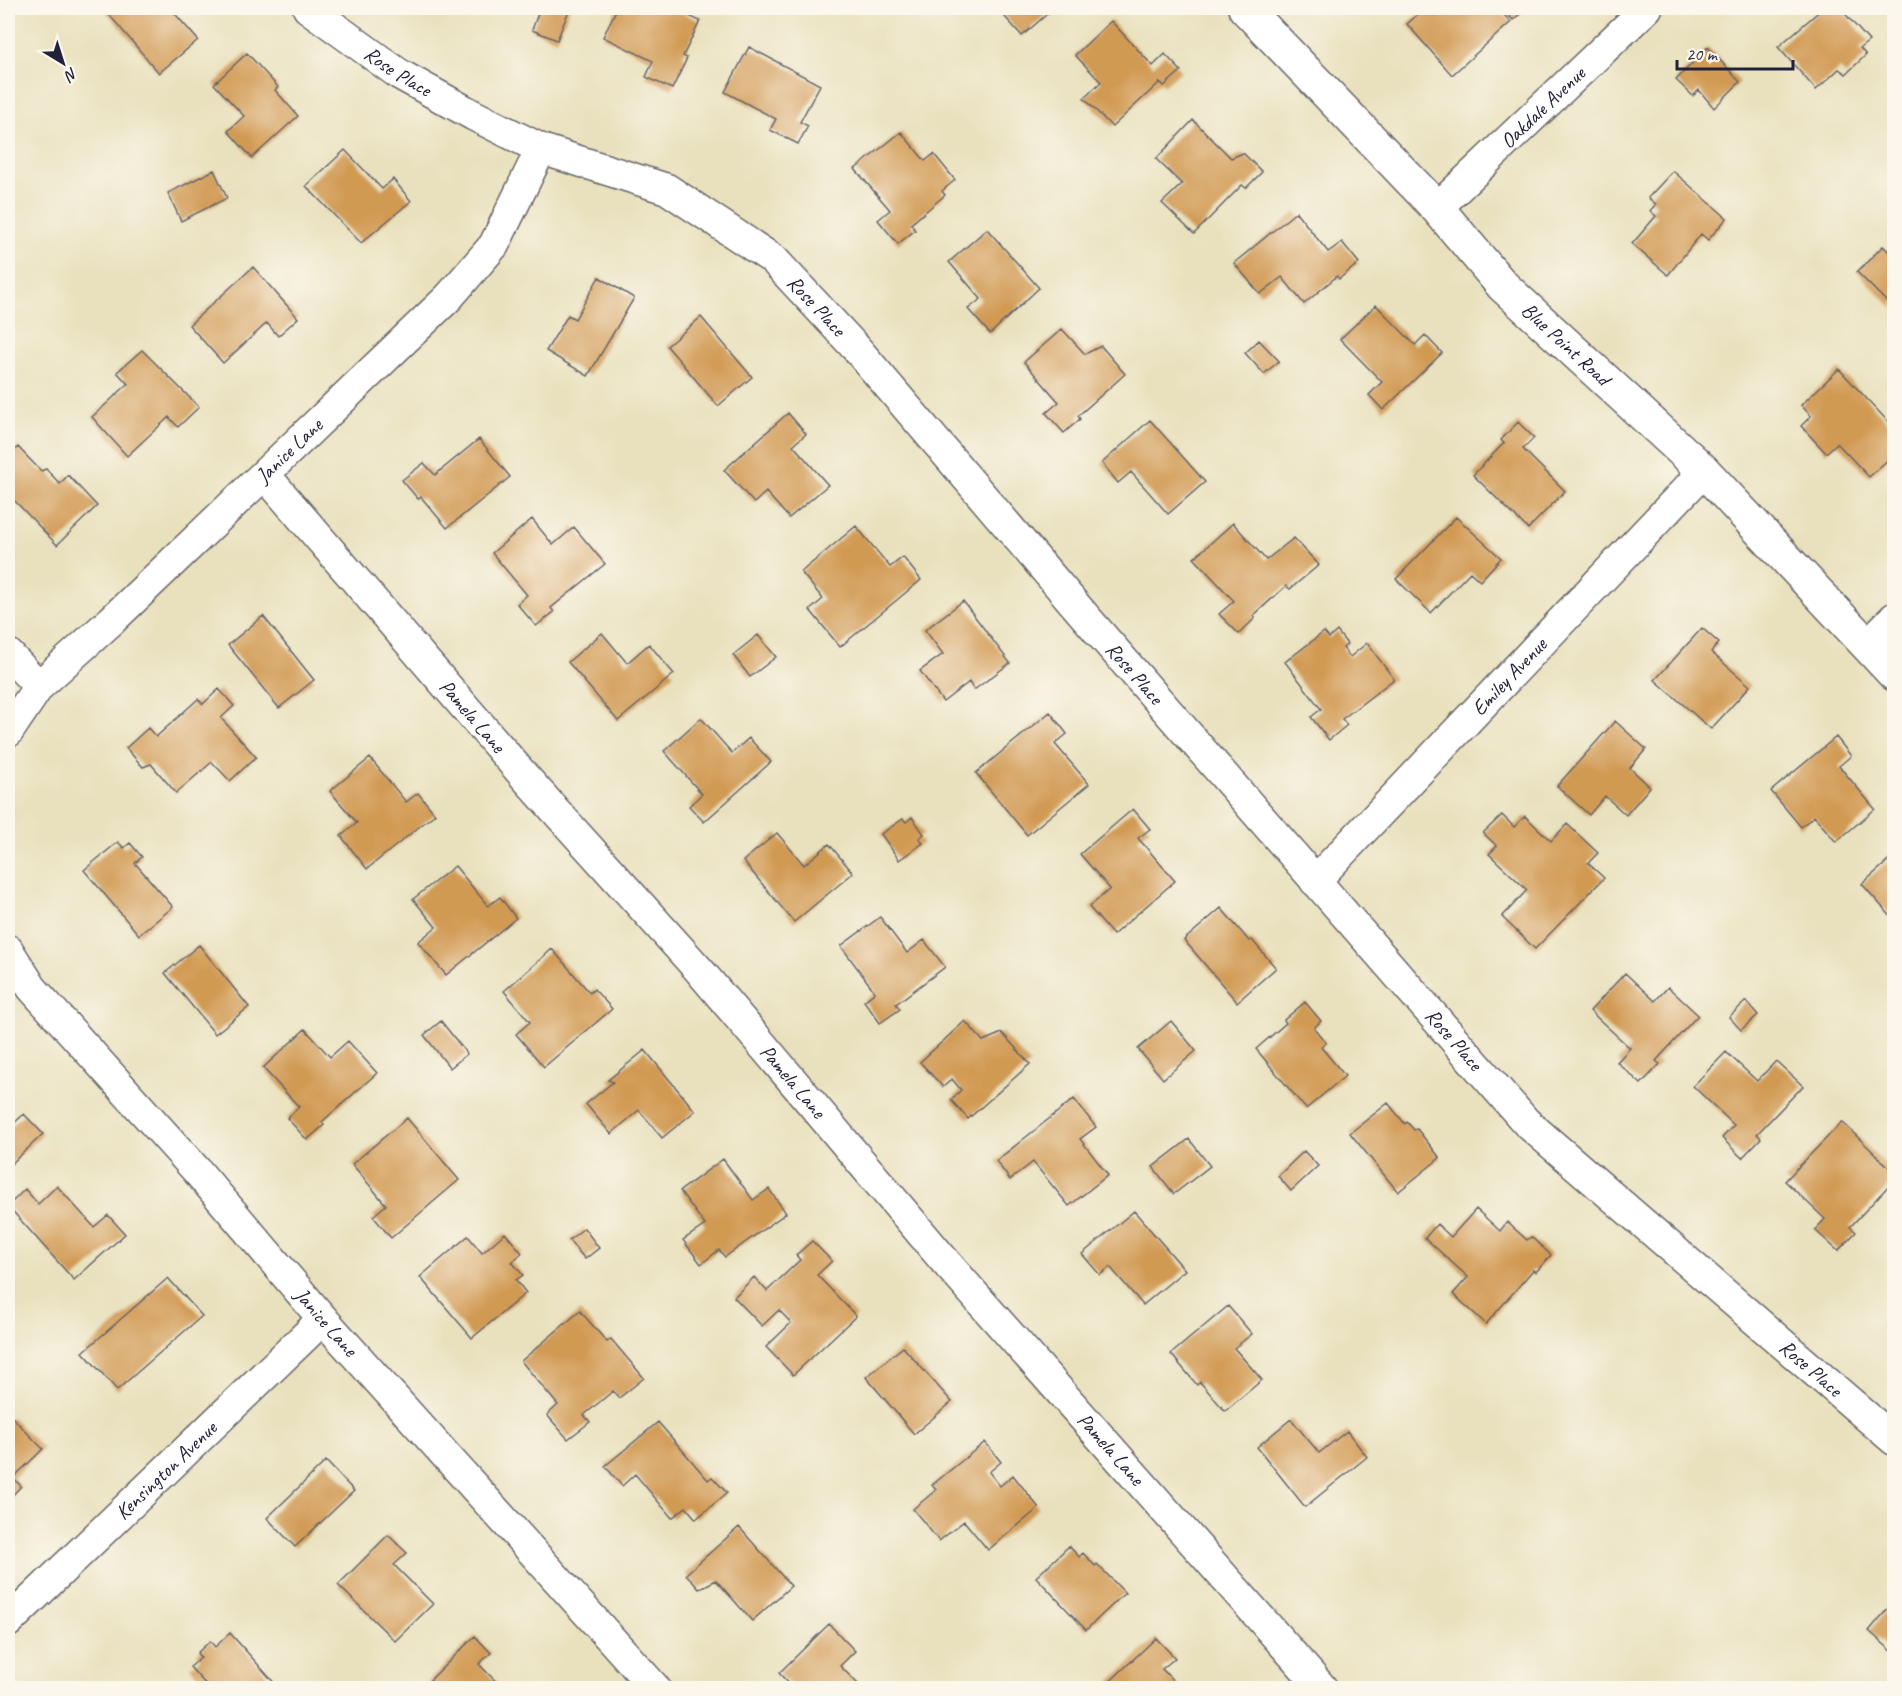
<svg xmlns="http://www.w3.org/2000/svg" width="1902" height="1696" viewBox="0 0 1902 1696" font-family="Caveat,sans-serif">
<rect width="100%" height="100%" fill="#fbf7ec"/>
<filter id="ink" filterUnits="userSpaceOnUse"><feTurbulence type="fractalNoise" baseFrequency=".0167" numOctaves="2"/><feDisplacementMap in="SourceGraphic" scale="12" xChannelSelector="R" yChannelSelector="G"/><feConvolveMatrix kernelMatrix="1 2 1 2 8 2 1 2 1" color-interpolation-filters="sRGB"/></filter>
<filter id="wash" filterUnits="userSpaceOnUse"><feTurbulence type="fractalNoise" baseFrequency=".008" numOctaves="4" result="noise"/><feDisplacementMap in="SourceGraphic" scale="24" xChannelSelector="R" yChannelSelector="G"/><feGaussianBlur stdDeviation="1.35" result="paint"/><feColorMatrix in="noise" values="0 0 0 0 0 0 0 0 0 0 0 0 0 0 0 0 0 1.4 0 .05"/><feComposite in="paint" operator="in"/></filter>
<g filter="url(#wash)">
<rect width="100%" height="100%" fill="#e9e1be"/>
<g id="blocks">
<path fill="#d19a53" d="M108,8H170L198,40L159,73L105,10Z
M540,8H570L557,40L532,30Z
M617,8H672L700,21L683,56L687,58L672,89L646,77L653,61L603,37Z
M997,8H1054L1022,36Z
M1425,8H1428L1435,15L1443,8H1497L1511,22L1452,75L1407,24Z
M1501,8H1527L1513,20Z
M1823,8H1840L1869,41L1860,48L1866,55L1846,74L1839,69L1816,90L1778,47Z
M1111,21L1153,66L1165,54L1181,71L1164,86L1160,82L1112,127L1084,98L1101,82L1075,55Z
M749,47L820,85L800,122L808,126L798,144L770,130L776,119L725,92Z
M1708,47L1740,82L1714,108L1699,90L1693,96L1676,80Z
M247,53L278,87L275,90L298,116L252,158L228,131L244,116L214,84Z
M1193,120L1231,158L1243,153L1262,172L1246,188L1242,185L1194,234L1162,203L1182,184L1156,159Z
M901,132L925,161L934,154L955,180L942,191L945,195L911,224L915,230L898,244L878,220L890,210L855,169Z
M345,150L382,189L393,179L411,201L361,243L306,186Z
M214,170L227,198L181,221L168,193Z
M1673,171L1727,218L1708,240L1701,234L1668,275L1632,244L1656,216L1650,211L1656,204L1648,198Z
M1296,212L1328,252L1342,242L1359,263L1339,279L1337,276L1304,304L1282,277L1260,294L1234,263Z
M987,229L1039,288L990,334L968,309L981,299L949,262Z
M1883,246L1894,257V309L1857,272Z
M253,267L298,318L278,336L267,323L223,363L189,325Z
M599,277L634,298L588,376L546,351L568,315L575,319Z
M1376,305L1415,345L1425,335L1442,353L1383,410L1369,395L1382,382L1340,339Z
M701,317L752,377L718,406L667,346Z
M1062,329L1085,354L1101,346L1125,374L1078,416L1080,419L1064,433L1046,413L1059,402L1024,362Z
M1259,340L1279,361L1264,374L1245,353Z
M142,350L199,407L178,427L169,417L127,456L92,417L128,384L117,372Z
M1839,369L1894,428V454L1869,477L1837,443L1826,453L1801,426L1811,416L1801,405Z
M788,413L806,434L793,445L828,485L789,518L766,492L754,503L724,470Z
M1150,420L1205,482L1168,514L1131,472L1118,483L1102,463Z
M1518,422L1534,438L1523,449L1565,491L1528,529L1473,475L1504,443L1501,440Z
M479,439L510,477L447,528L421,497L418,499L402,480L424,463L435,475Z
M18,447L41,471L46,469L60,484L68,475L97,506L57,545L15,501L11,505L8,502V457Z
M1456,517L1501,558L1480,581L1470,572L1431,613L1396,579Z
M532,519L553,545L574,527L605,564L551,608L554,612L536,626L517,604L527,595L492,553Z
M1233,523L1266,560L1294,538L1319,565L1290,589L1286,586L1253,616L1255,618L1239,634L1219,614L1234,601L1194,558Z
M856,526L890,567L903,557L921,580L840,647L810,610L823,599L801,572Z
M963,601L1010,663L974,690L969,682L943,702L920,671L943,654L925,630Z
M263,616L314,680L279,708L228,645Z
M1702,628L1719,643L1711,652L1750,686L1711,729L1655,680Z
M1337,631L1347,644L1343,648L1350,657L1367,643L1394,679L1342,719L1347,725L1329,740L1311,717L1321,709L1285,662L1324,632L1329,638Z
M602,633L627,663L649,644L674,674L618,721L568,662Z
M758,635L776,657L750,677L733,655Z
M219,689L234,706L221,718L256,757L230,781L212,762L176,793L151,764L143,767L126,748L148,728L156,737L198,699L203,704Z
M1050,712L1067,734L1055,744L1089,784L1027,835L976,773Z
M701,718L732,753L749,738L771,762L704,822L689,806L702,794L664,751Z
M1615,721L1646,749L1630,768L1650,787L1626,815L1605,796L1589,815L1557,786Z
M1836,737L1851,756L1839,766L1875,809L1836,842L1814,816L1801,827L1771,791Z
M370,758L406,802L418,793L435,814L367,869L341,836L357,823L330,791Z
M1133,809L1150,829L1138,838L1175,881L1113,935L1089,907L1110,889L1080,854Z
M1502,815L1514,827L1525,816L1551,841L1567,824L1598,853L1588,863L1604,878L1535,949L1502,917L1527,890L1489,854L1497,846L1483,833Z
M912,817L924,834L919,838L923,843L899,860L881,834L903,819L906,822Z
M777,833L804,865L829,844L853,873L794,922L743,861Z
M118,842L124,848L130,843L142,857L135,863L173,907L139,935L84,870Z
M1894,856V920L1862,884Z
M455,866L488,906L500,897L516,918L446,975L418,942L436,927L413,899Z
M1221,908L1249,941L1252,940L1276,968L1237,1002L1184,940Z
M880,917L907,953L924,940L945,967L896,1004L900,1009L880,1023L864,1001L875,992L841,946Z
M199,945L249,1007L215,1034L165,973Z
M552,949L590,993L594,989L612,1009L544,1067L516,1034L530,1022L504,991Z
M1625,973L1655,1001L1668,987L1698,1015L1656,1061L1660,1064L1641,1084L1617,1062L1630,1048L1590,1011Z
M1746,1001L1758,1015L1741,1030L1729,1017Z
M1305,1002L1321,1021L1314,1028L1326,1043L1321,1047L1345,1076L1306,1109L1256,1049L1286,1023L1284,1020Z
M441,1021L467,1054L450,1068L424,1035Z
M965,1021L983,1041L1002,1033L1030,1064L968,1119L951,1100L961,1090L952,1079L943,1087L920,1062Z
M1171,1021L1196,1051L1163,1079L1138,1049Z
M305,1029L330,1057L348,1041L377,1073L322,1122L324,1125L307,1140L287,1118L299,1107L263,1068Z
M645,1050L695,1111L662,1138L639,1110L611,1134L586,1104L613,1082L608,1080Z
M1726,1052L1757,1081L1776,1061L1803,1086L1757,1134L1761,1138L1742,1158L1722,1138L1734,1125L1693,1086Z
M1074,1099L1096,1127L1080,1139L1108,1175L1069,1206L1033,1162L1010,1180L996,1161Z
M1388,1103L1405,1124L1407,1122L1414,1130L1417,1129L1440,1158L1398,1192L1350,1133Z
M24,1114L43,1134L8,1167V1123L11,1126Z
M407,1118L459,1180L391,1238L373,1216L386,1205L352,1164Z
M1842,1122L1894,1172V1180L1850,1227L1856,1232L1838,1251L1815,1230L1825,1219L1785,1181Z
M1189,1139L1210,1166L1174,1194L1153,1167Z
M1304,1151L1318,1166L1291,1191L1278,1176Z
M723,1159L753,1200L769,1189L786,1213L725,1257L719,1250L701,1264L683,1240L705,1225L680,1191Z
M57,1186L94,1227L108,1215L125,1234L74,1280L8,1206L25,1189L38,1204Z
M1476,1209L1500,1231L1507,1222L1527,1240L1531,1237L1551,1255L1536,1272L1533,1270L1486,1324L1453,1294L1468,1277L1425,1238L1437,1224L1451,1237Z
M1134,1211L1185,1270L1143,1305L1110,1267L1100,1275L1082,1254Z
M584,1228L599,1248L585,1259L569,1240Z
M505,1233L522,1253L512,1262L523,1275L516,1280L526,1293L472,1338L420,1277L468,1236L482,1253Z
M812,1241L832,1261L817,1275L856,1316L793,1375L766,1347L791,1323L779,1310L762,1326L734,1297L754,1277L767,1291L800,1260L796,1255Z
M168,1278L202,1316L117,1390L83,1352Z
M1228,1306L1252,1334L1234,1348L1262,1380L1225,1411L1200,1382L1197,1385L1171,1354Z
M580,1311L607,1342L611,1339L644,1378L619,1398L613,1391L584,1415L590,1422L568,1439L547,1415L558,1405L521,1361Z
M903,1347L952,1402L914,1434L866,1377Z
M12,1417L43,1449L13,1478L21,1486L10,1498L8,1496V1421Z
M1291,1419L1319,1453L1347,1431L1367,1457L1305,1507L1257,1447Z
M658,1422L708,1480L712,1477L727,1493L696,1519L686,1507L672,1518L635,1474L622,1486L605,1466Z
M985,1442L1001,1462L989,1472L1000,1486L1013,1475L1039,1508L988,1550L964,1521L939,1541L913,1509L936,1490L932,1485Z
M326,1461L354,1491L295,1547L267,1518Z
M739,1527L791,1586L752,1621L716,1580L699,1589L686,1574Z
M388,1535L407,1553L394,1565L433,1604L395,1641L338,1585Z
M1069,1546L1079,1557L1083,1553L1095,1566L1097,1564L1125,1593L1086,1630L1036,1577Z
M1894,1601V1653L1869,1631Z
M829,1624L855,1651L840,1666L862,1688H793L779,1673Z
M230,1633L277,1686L275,1688H209L190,1667L201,1658L197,1653L210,1641L215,1647Z
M475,1636L491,1653L479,1664L502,1688H435L428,1682Z
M1156,1638L1175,1658L1162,1669L1180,1688H1103Z"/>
</g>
</g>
<g filter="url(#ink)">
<use href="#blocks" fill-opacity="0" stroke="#686569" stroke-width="1.5"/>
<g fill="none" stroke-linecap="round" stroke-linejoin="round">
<g stroke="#686569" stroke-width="33">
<g id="minor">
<path id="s1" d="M308,8L399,74L473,115L541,149L667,189L774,260L856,348L1083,614L1526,1122L1894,1440"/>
<path id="s2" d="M1437,208L1647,8"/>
<path id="s3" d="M265,475L525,777L699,970L943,1259L1322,1688"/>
<path d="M1868,644L1894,618"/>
<path d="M8,654L39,686"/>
<path id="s4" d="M8,732L39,686L111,621L449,297L494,245L541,149"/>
<path id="s5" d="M1315,881L1704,471"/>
<path id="s6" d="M8,950L32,988L198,1172L323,1319L655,1688"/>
<path id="s7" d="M8,1622L323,1319"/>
</g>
</g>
<g stroke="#686569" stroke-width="36">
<g id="tertiary">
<path id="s8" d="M1245,8L1437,208L1503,286L1704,471L1894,674"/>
</g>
</g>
<use href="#minor" stroke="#fff" stroke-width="30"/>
<use href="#tertiary" stroke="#fff" stroke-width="33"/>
</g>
</g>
<g text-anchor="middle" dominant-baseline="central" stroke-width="5" stroke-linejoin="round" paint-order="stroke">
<g font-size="21" fill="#22223b" stroke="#fbf7ec">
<text stroke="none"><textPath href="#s1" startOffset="110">Rose Place</textPath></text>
<text stroke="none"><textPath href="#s2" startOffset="146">Oakdale Avenue</textPath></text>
<text stroke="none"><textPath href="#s1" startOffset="596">Rose Place</textPath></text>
<text stroke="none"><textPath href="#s8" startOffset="465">Blue Point Road</textPath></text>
<text stroke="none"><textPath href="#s4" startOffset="399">Janice Lane</textPath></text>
<text stroke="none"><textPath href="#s1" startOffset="1082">Rose Place</textPath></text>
<text stroke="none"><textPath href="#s5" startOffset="282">Emiley Avenue</textPath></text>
<text stroke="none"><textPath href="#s3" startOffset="318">Pamela Lane</textPath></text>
<text stroke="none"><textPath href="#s1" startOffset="1568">Rose Place</textPath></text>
<text stroke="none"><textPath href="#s3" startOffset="804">Pamela Lane</textPath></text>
<text stroke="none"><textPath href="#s6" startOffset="490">Janice Lane</textPath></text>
<text stroke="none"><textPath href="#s1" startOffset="2054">Rose Place</textPath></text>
<text stroke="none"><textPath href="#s3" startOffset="1290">Pamela Lane</textPath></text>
<text stroke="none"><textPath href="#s7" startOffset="219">Kensington Avenue</textPath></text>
</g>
</g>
<rect width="1902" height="1696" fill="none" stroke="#fbf7ec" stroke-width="30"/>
<g transform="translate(63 63) rotate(142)" stroke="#fbf7ec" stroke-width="4.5" paint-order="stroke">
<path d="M0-4.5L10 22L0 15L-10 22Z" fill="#22223b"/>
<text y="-9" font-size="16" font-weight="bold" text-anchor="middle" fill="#22223b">N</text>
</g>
<path d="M1677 60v9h116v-9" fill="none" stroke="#22223b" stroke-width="3"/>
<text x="1686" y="60" font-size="18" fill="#22223b" stroke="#fbf7ec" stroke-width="4.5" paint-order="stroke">20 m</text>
</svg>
